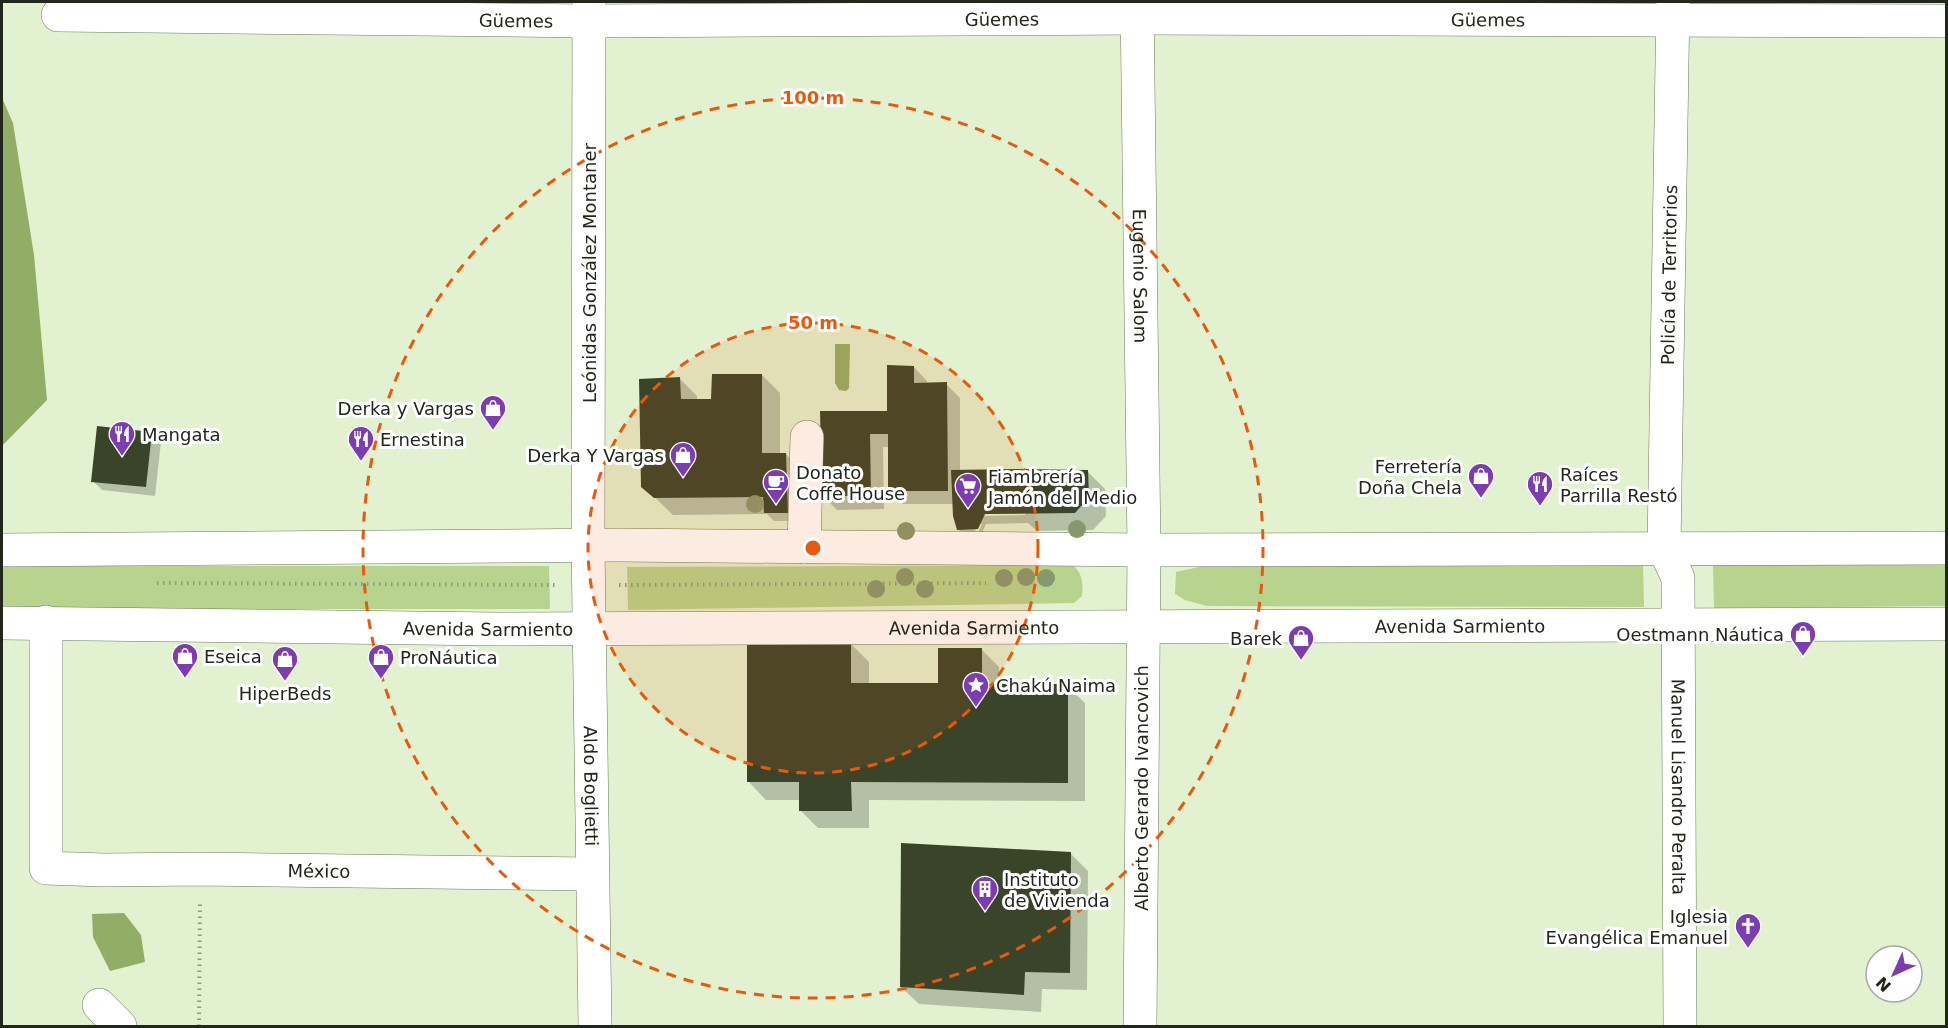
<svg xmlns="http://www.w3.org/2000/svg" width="1948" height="1028" viewBox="0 0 1948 1028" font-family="'DejaVu Sans',sans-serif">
<rect width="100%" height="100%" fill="#e2f1cf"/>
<path fill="#b7d38d" d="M1946,562V606L1714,608L1713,565Z
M1643,564L1644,607L1207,606L1185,600L1175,594L1176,572L1208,565Z
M1073,565C1083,575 1083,582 1082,596L1074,603L628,610L627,567Z
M2,566H549L550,609H2Z"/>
<path fill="#92ad66" d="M2,98L13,123L34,255L47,400L2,446Z
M835,344H850L849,388L846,391L839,390L835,383Z
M124,913L141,935L145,962L110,971L93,937L92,914Z"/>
<path fill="#0003" fill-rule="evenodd" d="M914,367L927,381V384H946L960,398V472L1087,471L1105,489L1106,516L1093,530L1037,531L1028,523L986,524L982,533H978L982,524H979L974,533H962L958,529L954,504H903L890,490L889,447H883L884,509L837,510L823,496L822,413L889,412ZM1025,512V515L985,516L982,513Z
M762,375L780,393V454H786L795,463L796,521H774L767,514L673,515L643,486L679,378L697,396V400L713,401Z
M152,433L161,442L155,496L102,490L93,481Z
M851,644L869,662V685H940L981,649L999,667V685L1067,686L1085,703V801L869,800V828H818L800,810V800H766L749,782Z
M1070,853L1088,871L1087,990L1042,989L1041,1012L919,1004L901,987Z"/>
<path fill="#3a4428" d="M887,365L914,366V383L947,382L948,491H888V434H870L871,496H822L820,411H887Z
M712,374H762V453H786L788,513H764L763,497L654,498L641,487L639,379L680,377L681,399H711Z
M97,426L152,432L146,487L91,482Z
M1016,469L1088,470L1089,497L1075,513L985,514L978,529L957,530L953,516L951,470Z
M747,643H851V683H938V648H982V684H1068V783L851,782L852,811H799V782H747Z
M901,843L1071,852L1070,973L1025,972L1024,995L900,987Z"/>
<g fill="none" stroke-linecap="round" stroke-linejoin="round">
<g stroke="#6b785a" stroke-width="34">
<g id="minor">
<path id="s1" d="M589,2L588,545L595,1026"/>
<path id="s2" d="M1137,2L1144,550L1140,1026"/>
<path id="s3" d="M1673,2L1664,548L1678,578L1680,1026"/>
<path id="s4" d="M58,15L589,21L1138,18L1946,21"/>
<path d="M804,547L807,437"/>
<path id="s5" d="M46,622V868L104,870L200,869L592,874"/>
<path d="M99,1005L120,1026"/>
</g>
</g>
<g stroke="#6b785a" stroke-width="34">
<g id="major">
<path d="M2,550L618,545L1144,550L1946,548"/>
<path id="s6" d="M2,623L497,629L1946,624"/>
</g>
</g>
<path stroke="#8f9a81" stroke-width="4" stroke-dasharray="1.5 4.5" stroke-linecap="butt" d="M157,583L557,585
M619,585L986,583
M199,1026L200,900"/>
<use href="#minor" stroke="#fff" stroke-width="33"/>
<use href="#major" stroke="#fff" stroke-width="33"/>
</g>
<g fill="#87986d">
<circle cx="755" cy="504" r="9"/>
<circle cx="1077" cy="529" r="9"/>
<circle cx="906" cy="531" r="9"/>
<circle cx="905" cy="577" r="9"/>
<circle cx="1026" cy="577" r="9"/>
<circle cx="1004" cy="578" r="9"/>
<circle cx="1046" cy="578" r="9"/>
<circle cx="876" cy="589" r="9"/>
<circle cx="925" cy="589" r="9"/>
</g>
<circle cx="813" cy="548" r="225" fill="#e8590c" fill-opacity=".12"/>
<g fill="none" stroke="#e8590c" stroke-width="3" stroke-dasharray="10 8">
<circle cx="813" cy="548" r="225"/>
<circle cx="813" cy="548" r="450"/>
</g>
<defs>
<g id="shop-pin" transform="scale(1.35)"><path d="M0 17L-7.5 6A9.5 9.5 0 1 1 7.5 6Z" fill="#7c3db2" stroke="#fff"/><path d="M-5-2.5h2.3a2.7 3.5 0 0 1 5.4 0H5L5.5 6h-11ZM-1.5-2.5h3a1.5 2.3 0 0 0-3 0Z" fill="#fff"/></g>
<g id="restaurant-pin" transform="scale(1.35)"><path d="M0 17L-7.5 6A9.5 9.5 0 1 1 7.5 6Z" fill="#7c3db2" stroke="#fff"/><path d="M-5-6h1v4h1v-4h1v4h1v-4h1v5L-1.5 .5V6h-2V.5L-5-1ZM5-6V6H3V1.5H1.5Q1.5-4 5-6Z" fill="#fff"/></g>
<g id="cafe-pin" transform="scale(1.35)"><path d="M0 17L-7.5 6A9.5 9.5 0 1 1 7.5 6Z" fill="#7c3db2" stroke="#fff"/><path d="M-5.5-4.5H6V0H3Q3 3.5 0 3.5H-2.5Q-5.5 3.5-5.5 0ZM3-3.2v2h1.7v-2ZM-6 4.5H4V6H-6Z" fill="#fff"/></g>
<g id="supermarket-pin" transform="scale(1.35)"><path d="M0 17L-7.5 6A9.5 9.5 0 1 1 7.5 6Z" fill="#7c3db2" stroke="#fff"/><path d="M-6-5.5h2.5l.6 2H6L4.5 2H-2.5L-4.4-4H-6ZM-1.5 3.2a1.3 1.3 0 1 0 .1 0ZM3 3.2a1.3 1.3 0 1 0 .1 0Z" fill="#fff"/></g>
<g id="sight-pin" transform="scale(1.35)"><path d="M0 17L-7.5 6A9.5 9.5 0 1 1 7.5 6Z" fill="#7c3db2" stroke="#fff"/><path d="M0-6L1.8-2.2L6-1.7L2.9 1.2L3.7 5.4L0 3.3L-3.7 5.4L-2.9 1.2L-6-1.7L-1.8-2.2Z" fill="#fff"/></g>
<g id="building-pin" transform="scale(1.35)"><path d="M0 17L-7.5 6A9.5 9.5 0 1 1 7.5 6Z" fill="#7c3db2" stroke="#fff"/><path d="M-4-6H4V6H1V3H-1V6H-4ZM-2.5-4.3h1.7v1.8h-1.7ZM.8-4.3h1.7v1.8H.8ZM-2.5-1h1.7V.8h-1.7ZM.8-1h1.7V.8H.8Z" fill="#fff"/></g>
<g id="church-pin" transform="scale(1.35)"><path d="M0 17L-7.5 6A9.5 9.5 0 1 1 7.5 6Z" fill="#7c3db2" stroke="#fff"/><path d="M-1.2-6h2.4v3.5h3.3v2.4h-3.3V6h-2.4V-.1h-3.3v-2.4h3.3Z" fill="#fff"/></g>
</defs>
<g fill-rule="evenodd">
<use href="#shop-pin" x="493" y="408"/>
<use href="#restaurant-pin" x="122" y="434"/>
<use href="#restaurant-pin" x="361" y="439"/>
<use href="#shop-pin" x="683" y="455"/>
<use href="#shop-pin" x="1481" y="476"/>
<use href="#cafe-pin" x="776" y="482"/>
<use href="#restaurant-pin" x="1540" y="484"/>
<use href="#supermarket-pin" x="968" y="486"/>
<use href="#shop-pin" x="1803" y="634"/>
<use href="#shop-pin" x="1301" y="638"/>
<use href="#shop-pin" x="185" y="656"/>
<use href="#shop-pin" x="381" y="657"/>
<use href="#shop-pin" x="285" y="659"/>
<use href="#sight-pin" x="976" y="685"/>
<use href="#building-pin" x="985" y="889"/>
<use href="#church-pin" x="1748" y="926"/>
</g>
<g text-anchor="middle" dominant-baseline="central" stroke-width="6" stroke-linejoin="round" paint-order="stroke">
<g font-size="18" fill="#22271b" stroke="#fff">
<text stroke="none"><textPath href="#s4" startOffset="944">Güemes</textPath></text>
<text stroke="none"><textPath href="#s4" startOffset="1430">Güemes</textPath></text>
<text stroke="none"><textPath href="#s4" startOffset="458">Güemes</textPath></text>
<text transform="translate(589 273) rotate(-90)">Leónidas González Montaner</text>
<text transform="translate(1669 275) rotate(-89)">Policía de Territorios</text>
<text stroke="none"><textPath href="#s2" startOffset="274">Eugenio Salom</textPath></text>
<text stroke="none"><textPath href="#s6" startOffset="1458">Avenida Sarmiento</textPath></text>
<text stroke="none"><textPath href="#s6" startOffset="972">Avenida Sarmiento</textPath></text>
<text stroke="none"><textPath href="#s6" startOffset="486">Avenida Sarmiento</textPath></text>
<text stroke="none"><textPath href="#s1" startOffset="784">Aldo Boglietti</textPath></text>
<text stroke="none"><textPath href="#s3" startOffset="788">Manuel Lisandro Peralta</textPath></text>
<text transform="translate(1141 788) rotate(-90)">Alberto Gerardo Ivancovich</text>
<text stroke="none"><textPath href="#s5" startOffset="519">México</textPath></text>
</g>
<g font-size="18" fill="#22271b" stroke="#fff" text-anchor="start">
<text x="474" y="408" text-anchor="end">Derka y Vargas</text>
<text x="142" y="434">Mangata</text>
<text x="380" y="439">Ernestina</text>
<text x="664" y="455" text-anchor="end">Derka Y Vargas</text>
<text x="1462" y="466" text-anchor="end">Ferretería<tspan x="1462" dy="21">Doña Chela</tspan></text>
<text x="796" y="472">Donato<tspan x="796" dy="21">Coffe House</tspan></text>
<text x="1560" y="474">Raíces<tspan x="1560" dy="21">Parrilla Restó</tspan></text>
<text x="988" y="476">Fiambrería<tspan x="988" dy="21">Jamón del Medio</tspan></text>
<text x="1784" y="634" text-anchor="end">Oestmann Náutica</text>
<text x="1282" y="638" text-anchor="end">Barek</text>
<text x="204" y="656">Eseica</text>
<text x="400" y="657">ProNáutica</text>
<text x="996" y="685">Chakú Naima</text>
<text x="285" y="693" text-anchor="middle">HiperBeds</text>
<text x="1004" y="879">Instituto<tspan x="1004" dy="21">de Vivienda</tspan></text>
<text x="1728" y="916" text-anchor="end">Iglesia<tspan x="1728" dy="21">Evangélica Emanuel</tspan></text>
</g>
</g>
<circle cx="813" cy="548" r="9" fill="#e8590c" stroke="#fff" stroke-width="3"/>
<g font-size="18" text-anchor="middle" font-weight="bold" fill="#e8590c" stroke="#fff" stroke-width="6" stroke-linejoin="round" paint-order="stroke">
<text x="813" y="104">100 m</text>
<text x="813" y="329">50 m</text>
</g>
<rect width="1948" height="1028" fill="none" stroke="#22271b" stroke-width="6"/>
<g transform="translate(1894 974) rotate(225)"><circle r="28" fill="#ffffff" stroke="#a7a9a4" stroke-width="1.5"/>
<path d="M0-4.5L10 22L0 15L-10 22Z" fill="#7c3db2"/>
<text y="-9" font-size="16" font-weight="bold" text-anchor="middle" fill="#22271b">N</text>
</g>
</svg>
